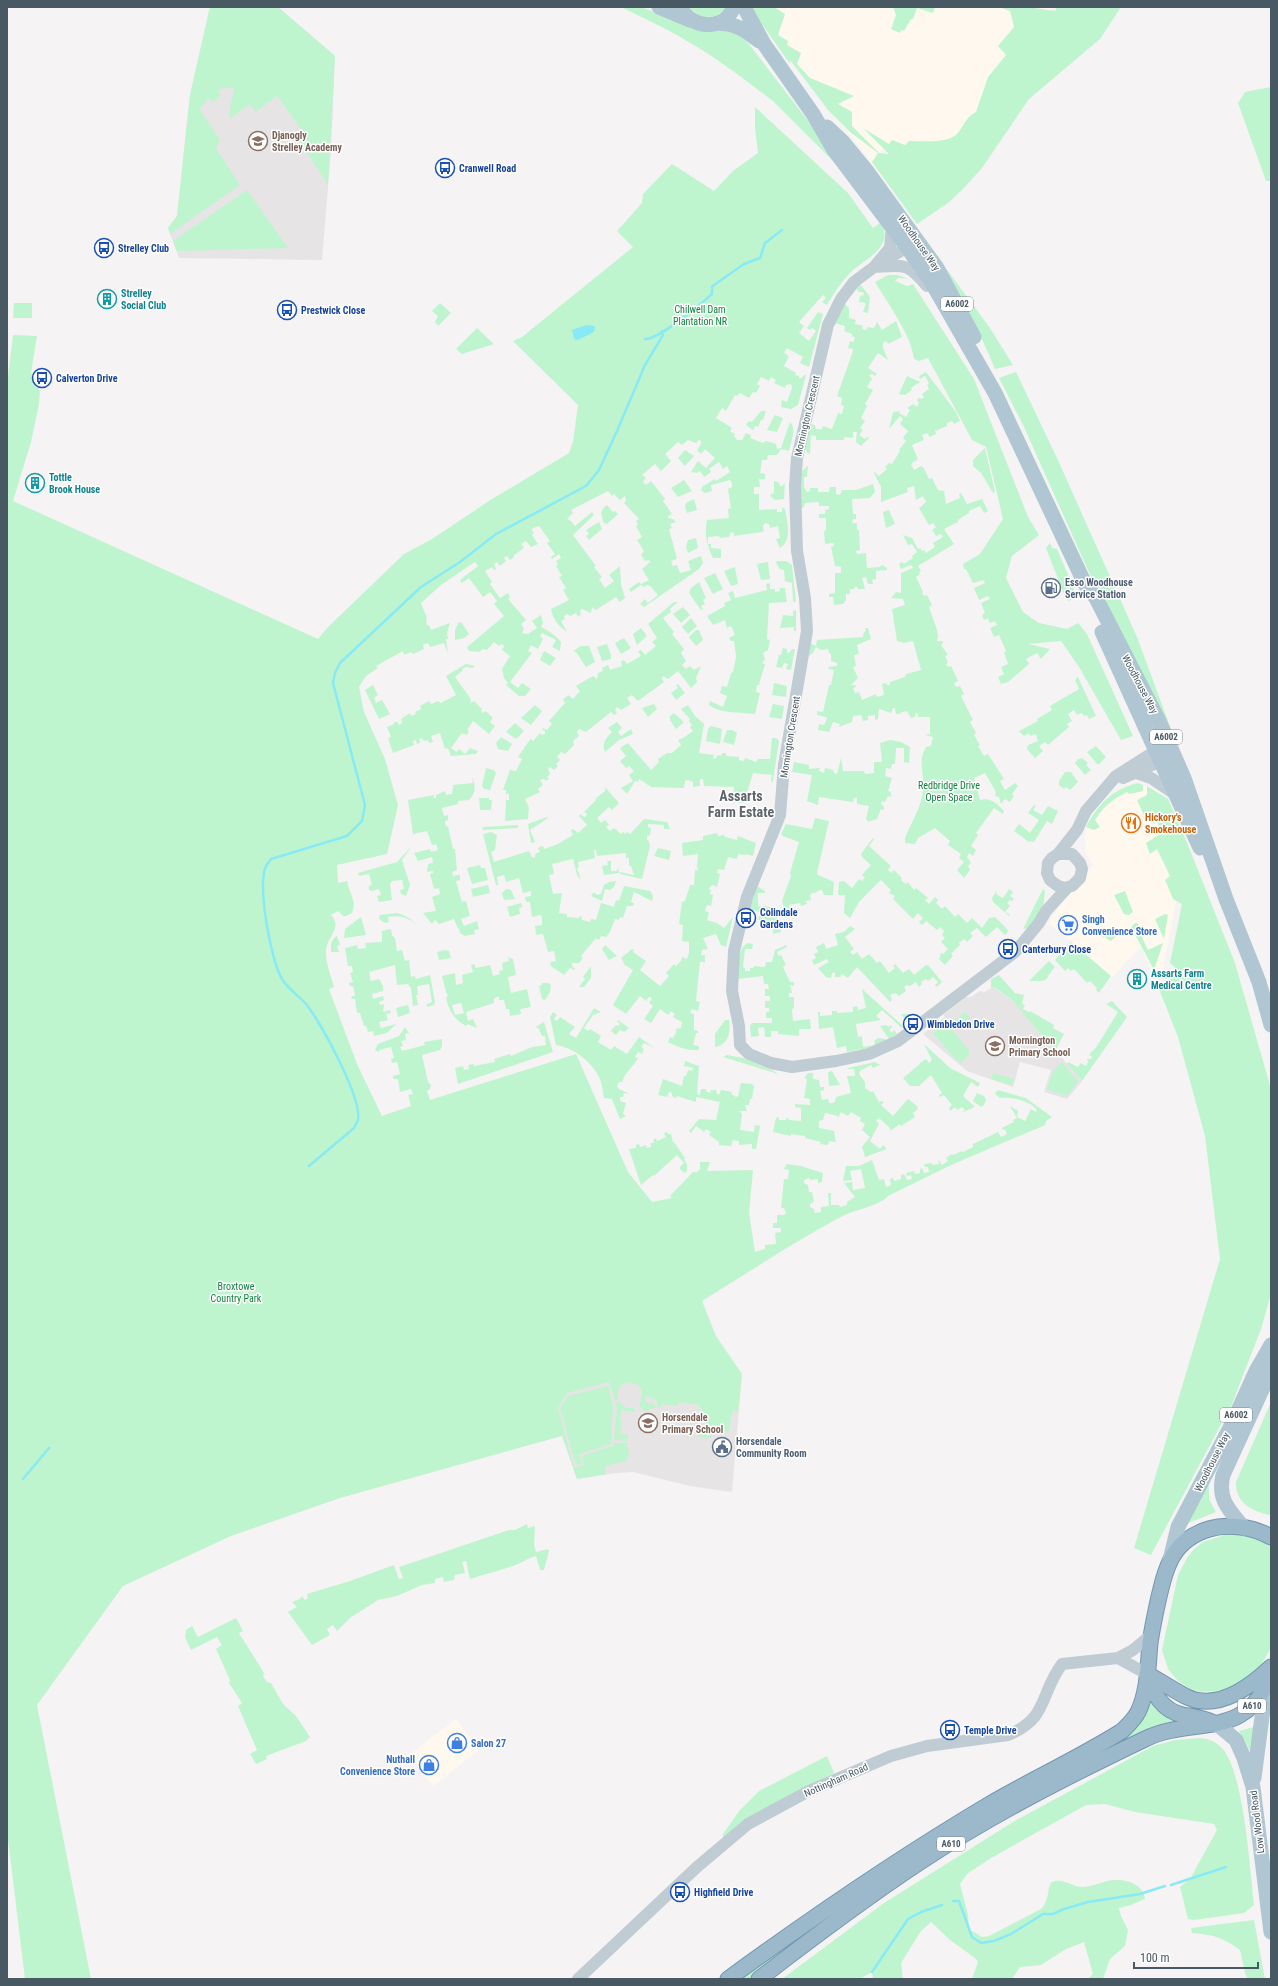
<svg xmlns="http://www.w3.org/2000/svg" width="1278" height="1986" viewBox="0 0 1278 1986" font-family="'Roboto Condensed',sans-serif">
<rect width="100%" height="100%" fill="#f5f3f3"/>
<path fill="#fef8ee" d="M764,7H1052L1035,42L966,145L885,147L872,162L800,72L763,15Z
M1138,783L1152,788L1168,799L1187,843L1163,970L1156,980L1141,947L1112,977L1048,923L1069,892L1093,865L1086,853L1085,841L1086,827L1093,812L1111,795L1126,786Z
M456,1719L479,1750L433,1786L409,1755Z"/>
<path fill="#e6e4e5" d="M210,7H278L335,56L331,151L322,260L179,258L168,228L177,216L190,95Z
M993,987L1012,1000L1082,1081L1067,1099L1044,1092L1051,1070L1020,1062L1013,1087L967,1071L923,1034L945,1017L943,1015L966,997H971L980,991L985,992Z
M742,1374L732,1492L690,1486L633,1472L616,1473L577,1479L546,1386Z"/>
<path fill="#bff5ce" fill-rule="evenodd" d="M210,7H278L335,56L328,185L298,138L293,136L301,129L277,96L256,112L250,104L231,118L229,115L234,87L218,89L220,96L213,102L210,99L206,101V102L199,108L220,140L216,148L240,185L170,234L168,228L177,216L190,95Z
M621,7H641L687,24L723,29L741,36L749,44L857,185L773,101C745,80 717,58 687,41C666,28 643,18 621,7Z
M689,7H726C715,21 700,20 689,7Z
M750,7H774L785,14L778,35L788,41L787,45L801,53L797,64L810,78L854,96L838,104L852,112V126L879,153L889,154L863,128L889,144L892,140L905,145L909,141C922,141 949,144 958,133C965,124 965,118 976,112L988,77L1006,55L998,46L1014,27L1010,11L999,7H1028L1055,11L1057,7H1121L1100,39L1029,99L982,168L964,188L948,203L917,224L872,162L878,153L850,132L829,111L790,60V64Z
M893,7H935L933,13L917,8L913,19H911L904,31L901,30L900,33L891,29L896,15Z
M1271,87V181H1266L1238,103L1245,92Z
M755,107L848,193L873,228L881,222C895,247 865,259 851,272C841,282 834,293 827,305L822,302L826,298L823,295L799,322L804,326L799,333L809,341L816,331L812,328L810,330L807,328L818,312L823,314L809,367L800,363L803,357L787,348L784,353L789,356L784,366L796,373L795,375L799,376V378H802L804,375H806L798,405L791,409L781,407L782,400L787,402L792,388L791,384L786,385L785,388L774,383L776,380L771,377L769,381L761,377L757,384L760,386L756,393L753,392L749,398L740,393L737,396L735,395L726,411L722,408L716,418L732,428L730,431L735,434L734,436L737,440H742L746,433L751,435L750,438L763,443L766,441L776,444L777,449L781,448L790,422C797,429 791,442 789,451L781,449L777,455H768L767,460H762L760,473L765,474V479H759L760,487H754V494H759V510L777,509V512H782V507L785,509C787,523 793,539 780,548L776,539L780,538L778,526L770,528L769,524L765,523L763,526L764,531L762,532L734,536V533L731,532L729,537L720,538L719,536L708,537V544H711V548L721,549V558H713C707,545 704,534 707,520L729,518L728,509L731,508L728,489L732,487V483L730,480L711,485L712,491L705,493L701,490L702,487L715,479L716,481L730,472L727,466L723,469L719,462L709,469L711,472L704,477L700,471L697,473L691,472L698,461L706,468L715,458L705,449L701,454L697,450L701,444V441L699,440L696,443L688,440L682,445L678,442L665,454L671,461L661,471L655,464L642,475L646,478L643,482L646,485L651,481L665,499L663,501L672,514L668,516V518L673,519L676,522L670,524L672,528L669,529L677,559L671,561L673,566L677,565L680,573L691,570L688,561L701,556L703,563L699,569L644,607L640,604L645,599L648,603L658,595L650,586L647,585L644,587L641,585L631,592L629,589L639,582L641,584L649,580L642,569L650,562L649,560L645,561L641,555L644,551L637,540L642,537L636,526L638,524L636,521L639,519L624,503L626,501L625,496L620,500L614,494L612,496L608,491L571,510L573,513L567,519L571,521L575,526L592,512L594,515L573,535L596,566L594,567L602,577L599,579L605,588L614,581L609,575L620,566L621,584L625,598L620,602L616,597L596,610L592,607L591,613L582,609L580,611L581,614L578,617L576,613L570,616L567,614L564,616L565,619L561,621L567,632C559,626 553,620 551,609L569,600L563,590L566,588L559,577L562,576L556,566L558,565L556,561L561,558L559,554L552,559L551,557L555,554L547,543L550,541L539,526L531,529L534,533L532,535L538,544L531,547L526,541L521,544L524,548L514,555V557L510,560L507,556L504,558L506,561L500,566L497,562L494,564L496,569L494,570L492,567L485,571L492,582L490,584L500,598L508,593L510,597L508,599L526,620L521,624L524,629L522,633L528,634L537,628L532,621L541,615L543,623L541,627C545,628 559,638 561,642L560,651L552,647L556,640L542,633L540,636L543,639L538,649L531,645L528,651L532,653L510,682L518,688L522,683L531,689L525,696H519L506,685L508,683L504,678L502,669L510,656L502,650L504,646L502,644L499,646L494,642L487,650L483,649L479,652L469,651L467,647L504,616L494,604L497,601L490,592L483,597L469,578L462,583L460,580L478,566L475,562L441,585L421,603L427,618L426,620L427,625H429L431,630L450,623L447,633L448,639H446L448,653L444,643L430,647L428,643L423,645L424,649L413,654L411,652L404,655L403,651L376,666L378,668L366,676L359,687L364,712L385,759L398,805L387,854L337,865L338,883L347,881C349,893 357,901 352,913L346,916H343L338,911L331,915C343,928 327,936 326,950C325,961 331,976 334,987L329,989L357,1064L382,1116L411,1106L408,1095L413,1094L411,1089L400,1092L398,1079H393V1076L400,1074L397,1062L392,1063L391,1059L394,1058L391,1047L379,1050V1052L375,1050L378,1044L399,1036L405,1027L409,1033L405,1034L406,1040L401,1041L403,1046L400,1047L402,1051L425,1045L424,1042L442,1039V1046L440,1050L422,1055L428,1082L431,1085L430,1089L427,1091L430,1100L576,1054L628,1172L652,1202L672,1198L670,1196L693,1172H697L700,1169V1162H710L707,1171L753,1170L749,1213L755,1252L765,1249V1245L776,1244L775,1233L781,1232V1228H773V1223H777V1215H784L786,1213L784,1208H781L784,1179H788L789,1170L784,1169L787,1164L801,1166L823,1173L822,1182L818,1183V1179L810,1180L809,1178L804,1180V1183L808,1185L809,1192H812L814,1202L810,1204V1207L814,1209L815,1213L821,1212V1207L829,1206L828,1193H831V1205H839L840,1207L847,1205V1202L855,1197L844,1183L852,1182L853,1190L865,1188L861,1169L850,1171L852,1180L843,1181L846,1166H859L872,1160L879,1180L884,1179L886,1187L891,1185L890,1179L893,1178L894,1181L901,1179V1175L904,1174L907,1180L912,1179L911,1175L907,1176L906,1173L914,1171L915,1174L920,1173V1169L922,1168L924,1173L929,1172L928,1167H925L924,1164L932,1163V1165L939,1164L938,1159L942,1165L948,1161L946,1158L952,1154L953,1155L962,1151L963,1152L973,1147V1144L998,1132L1001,1137L1007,1134L1005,1129L1003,1130L1002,1128L1014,1122L1013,1120L1017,1118L1010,1106L1018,1111L1017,1117L1025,1121L1031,1109L1036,1112L1037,1110C1029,1100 1012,1097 1000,1098L995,1094L998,1090L1026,1098L1052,1117L1046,1121L1045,1125L1036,1129L951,1165L888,1196C880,1206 852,1210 839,1218C792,1243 748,1273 702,1301L716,1336L742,1374L738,1411H732L729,1431H720V1434H712L711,1438L699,1437L700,1426H705V1422L701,1421L702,1409L700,1408V1405L679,1402L678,1406L661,1404V1407H658L656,1400L647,1396L645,1400L648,1403H652L657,1407L644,1411L640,1406L642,1391C635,1377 614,1381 618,1399L615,1400L609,1382L567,1393L558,1408L574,1468L584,1465L582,1456L613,1446L614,1443H627L629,1452L627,1461L605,1466L606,1474L577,1479L562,1436L340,1498L231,1536L123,1586L37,1705L91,1979H25L7,1831V385L13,335L37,336L31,373L40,391L39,404L31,442L13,501L318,639L328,627L404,554L432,539L492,499L569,453L573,442L578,405L513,341L522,337L633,247L617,231L642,203L643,194L672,164L714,191L733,171L758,153L755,128Z
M247,190L288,248L177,251L173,241Z
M923,237L990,328L1013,365L995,369C976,322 950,280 923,237Z
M888,275H898L908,279L898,278L895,281L907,286L913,284L974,379L1028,517L1039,535L1012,556L1006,578L1023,612L1039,623L1067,629L1078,623L1087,634L1133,736L1121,740L1079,667L1061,641L1028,644L1050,649L1041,659L1037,653L1026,659L1029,664L1008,682L1001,684L998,677L1004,674L1001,667L1008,664L1004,652L1006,651L999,635L994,637L990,628L997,625L995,621L990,623L988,618L984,620L982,615L985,613L981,603L990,599L988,596L979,600L974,588L985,583L983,580L973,583L966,569H964L963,564L980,554L1003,519L986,447L972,440L928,358L919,361L914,359C911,334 888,304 875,282Z
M860,284L870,297L868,313L863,312L866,303L859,302L860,296L864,295L863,292H859L856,288Z
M14,303H32V318H13Z
M440,303L451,313L438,326L435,322L438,316L432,311Z
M844,303L849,308V318L856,320L855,324L863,326L862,329L866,330L868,327L874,328L877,322L882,330L896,321L902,337L888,344L886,341L883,343V348L888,360L878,353L868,368L877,374L875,376L872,374L869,375L872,379L867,387L873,390L865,404L867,406L861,418L865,421L860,428L863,430L859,435L865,439L867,437L869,438L861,446L856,442L857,432H853V438L844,437V440H816V436L811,435L810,454L807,453L805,448L810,424L815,425L816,429H822L823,426L832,429L838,413L842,414L844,406L841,405L842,398L837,396L853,351V349L848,348L850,341L853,342L855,338L852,336V334L844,331L845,326L834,323Z
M477,328L494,344L462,354L456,349Z
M926,372L956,412L960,421L954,424L952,421L947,423V426L935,431L936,434L930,437L927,433L922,435L924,440L912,445L918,459L911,464L914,470L921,466L924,468L929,479L932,478L938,490L944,491L946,504L960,498L959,494L961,493L967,504L982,499L988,511L984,513L980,506L969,511V513L958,520V522L944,529L954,544L918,566L921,571L919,572L920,574L916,577L923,592L922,593L924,596L927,595L932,605L929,607L937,630L938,637L937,641H943V643L941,645L948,655L945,656L948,662L946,665L949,667L951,666L958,681L954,683L956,687L960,686L964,694L961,696L973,720L970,722L976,733L974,735L980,745L978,746L984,756L988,754L1004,779L1000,781L1005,790L1015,783L1018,786L1012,794L1014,796L1010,802L1005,799L1001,804L999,797L995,796L996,792L985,773L974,778L980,800C990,797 997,803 1004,811L1003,814L994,808L976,833L978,835L971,846L976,850L973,856L969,853L967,857L971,863L968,866L970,870L964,878L957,870L964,862L959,858L961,854L948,845L950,841L935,828L918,838L915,844L905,843V838C911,823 922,806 923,790C925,775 917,761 926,747L931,746L933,737L925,735L930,734V717H918V713H915V717L911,718L907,711L902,712L900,714H896L895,708H893L891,713L879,709L878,719L875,720V715L868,716V720L863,721L861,715L853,716L852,722L839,727L840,724L833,722L829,732L818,730L819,724L824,725L827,719L826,717L817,715V711L823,712L829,685H831L834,670L829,669L828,667L837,666V663L831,661V654L829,653L828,649L821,650L816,647L813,653L809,656L810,643L816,646L817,640L863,637L864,632L866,631L865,628H868L871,639L857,645L859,654L854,655L856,666L853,667L858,678L851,685H855L856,687L853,688L855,693L859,692L862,700L876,694L877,697L884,695L882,684L886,683L887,685H890V682L905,677L906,674L921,670L913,641L904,643L897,641L892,609L905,605L903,599L891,598L896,592L901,593V573L913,568L911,565L901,569L899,564L902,562L904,564L913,558L912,556L917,552L912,544L908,545L903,535L912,538L918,549L920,548L922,551L924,550L926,553L935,547L933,543L943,537L941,534L936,536L932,530L936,527L933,523L929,525L919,508L926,502L923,496L916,500L914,486L907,488L908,492L881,502V487L873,471L879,476L887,469L885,467L889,463L892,464L900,451L899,450L906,441L903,438L908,431L900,424L903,419L900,416L889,429L893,412L900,411L899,413L906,417L910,410L907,408L913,404L917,407L919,403L917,400L919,398L922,399L924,397L922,394L929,389L927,385L929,383L925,376L920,379L919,376Z
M1016,372L1057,458L1137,637L1198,802L1096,588L1024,427L999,378Z
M907,376L920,382L911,388L912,390L905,395L899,394Z
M761,411H766L763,420H761L758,427L755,426L753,430L746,425L749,421L752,422Z
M775,415L783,418L777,432L767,430Z
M985,448L995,492L993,493L981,473L973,466V460Z
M685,450L694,456L685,466L678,458Z
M808,466L807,477H804V487L807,492L810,491V488H818V492H829L830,487H836V494L840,495L842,490H856L873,484L875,492L870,498L852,499L853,514H856V519H853L852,523H857V530H859L860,550L856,551L857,554L866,553L867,568L879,567L882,565L887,568V570L876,571V579L872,580L873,584H868L866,577L862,578L865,589H858L856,586L854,589H850V594H846V600L843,604L834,605L833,597H829V594L835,593V573H841V567L835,566L831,547L834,546L833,543L825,544L824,531L826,530V518H819V514H825V510L829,509V506H819V502L805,503L803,508L800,509C800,497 795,472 808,466Z
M684,480L692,491L678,497L671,488Z
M774,481L778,482L781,487L785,483L784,499L775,500L770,496L771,494L774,493Z
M694,499L697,510L687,513L685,506L686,503Z
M607,505L613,512L615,511L618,514L607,524L604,523C601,515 599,511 607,505Z
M889,510L895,524L886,528L883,512Z
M599,522L602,529L589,540L586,536L589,534L586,530Z
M696,538L698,548L688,553L686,547L688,540Z
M1050,543L1052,548L1057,549L1074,589L1075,597L1069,601L1066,599L1046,548Z
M777,561H786L792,565L796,602H793L792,583L785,581L784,570L780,569L776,563Z
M768,562L770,579L761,580L757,564Z
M735,567L738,584L731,586L724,571Z
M715,573L723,589L713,594L704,578Z
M699,582L706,598L703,600L705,604L701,606L703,609L701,610L689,593L691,588Z
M770,583V589H775V592L780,591V588H785L787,602L769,603L767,639L770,640L768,650L763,653L765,659L762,663L765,664L759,685H757L756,692L760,693L755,714C740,712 721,714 709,705L710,701L723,707L727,696L720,693L722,686L727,687L731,673L733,672L736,657L734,641H731L729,638L735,635L731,626L727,628L725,620L713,625L707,616L725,606L724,603L731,600L728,593L733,591L735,598L767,590L766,584Z
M674,602H678L670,609L671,612L663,618L674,632L672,634L684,649L681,653L686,661L682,665L686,669L690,666L694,670L701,666L696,678L697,682L691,688L678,671L668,679L663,676L662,679L664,682L638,701L632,695L627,698L631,704L621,710L617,707L615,710L617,713L614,715L611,712L586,732L579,729L577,732L579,736L573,741L574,745L565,754L561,752L557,757L560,760L556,764L558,766L554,770L550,767L548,769L550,774L547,777L549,779L546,781L544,779L540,780L543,785L538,789L540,792L525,799L529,808L528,819L505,821L506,800H509V794H506V790H503L510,770L516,771L522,759L518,757L529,741L531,739L533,741L540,733L542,735L545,734V731L542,730L543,728L547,730L552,724L549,721L565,703L563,700L568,695L573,699L580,691L576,686L593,676L597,679L598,673L603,671L602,668L608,665L610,670L622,666L621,661L624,660L627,664L641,656L638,651L641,650L645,655L656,646L652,642L657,638L648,624Z
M683,607L690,615L681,623L673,614Z
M796,610V631H794V627L780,628L783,615L793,616V611Z
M691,618L697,626L688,634L682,627Z
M459,622L462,623L469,634L464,638L455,640V630Z
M641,628L647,636L637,645L633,634Z
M696,630H699L703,640L696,646L689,637Z
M624,638L631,648L621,654L615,643Z
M607,644L611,655V659L602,661L597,647Z
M581,646H589L595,662L586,667L576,652L573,651Z
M783,648L787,649V653H789L792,649H795L791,670L786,669L788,664L784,663L782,668L776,667L779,655H781Z
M544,651L556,658L550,666L540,660Z
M466,664L475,666L473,668L466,667L462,669L463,670L455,677L471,699L470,703L474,701L482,709L481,711L483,713L486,711L493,718L490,722L495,726L489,734L473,721L467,730L469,731L467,735L462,733L451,748L457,752L459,749L465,754L470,748L478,751L476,754L451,756L448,748L445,749L440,733L431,736L433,742L429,743L428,740L424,741L422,738L419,739L420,743L417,744L416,740L413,741L414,745L393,753L388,738L391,737L387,727L394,724V722H397L399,725L402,723L401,719L410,713L411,716L416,714L415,712L421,709L420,706L429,701L431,704L438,701L441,703L456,695L446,676Z
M1078,677L1096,716L1089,719L1087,715L1084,716L1082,713L1077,715L1074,710L1068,714L1072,721L1067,724L1069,727L1048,745L1045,742L1039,746L1043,751L1035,758L1027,749L1028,745L1038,741L1036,734L1030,736L1029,733L1024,736L1019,731L1038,721L1037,719L1052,710L1050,706L1079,689L1075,680Z
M774,683L787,686L786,697L772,695Z
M678,684L685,693L676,700L671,693L678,688L676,685Z
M373,685L378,695L374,698L376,703L382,700L390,714L379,719L365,690Z
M654,704L657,709L648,717L642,708Z
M773,704L784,706L782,719L769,717Z
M535,705L542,711L531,725L521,718Z
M688,705L695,716L704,724L699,753L714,755L713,758L716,759L717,755L721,756L722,753H726V756L739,757V760L744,761L745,758L756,762L758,759H770L772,738H776L779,741L773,781L771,782L772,775L753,773L744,803L733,802L734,787L704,786L703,779H700V786L693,787V782L688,780L685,781L684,788L651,787L639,779L638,782L635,781L627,794L621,788L633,781L629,775L634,771L629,766L626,768L620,761L626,756L620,748L628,743L651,770L659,762L658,759L667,753H672L681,745L678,740L683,738L693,731L690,727L692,725L689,721L690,719L681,709Z
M674,713L684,722L676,729L670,720V716Z
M617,722L622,728L618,732L621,736L631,729L633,734L619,740L605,752C601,745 606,738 612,732L608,728Z
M515,723L524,731L516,739L506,732Z
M711,726L722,729L720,744L706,741L708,729Z
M727,730H732L737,733L734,745L723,742Z
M501,737L512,744L508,751L498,749L496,743Z
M890,740L901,742L910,747L909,763L904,762V748H896L895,764H892L891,769L886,768L885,776L892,778L888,791L891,792V797L888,796L885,802L882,801L881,804L884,807V810L881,809L877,819L868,822L866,819L869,806L857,804V798H854L853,802L819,797L818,805L807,801L812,775L792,772L794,762L809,765V769L820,768L819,771L824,773L825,768L833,770L834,773L837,774L841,758L843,771H864L865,774L874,773V762H882L880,743Z
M1096,746L1106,757L1098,765L1087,752Z
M1082,758L1088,763L1086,765L1091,770L1085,775L1075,763L1078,759Z
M486,768L494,770L496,773L490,790L484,789L482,786Z
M1065,772H1071L1078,782L1070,790L1066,787L1064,789L1059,785V781Z
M472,777C476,786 476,793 469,800L458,801V804L442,808L444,816L448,815V820L445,821L446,827L448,826L453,849H455L457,870L452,872L453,876L460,875V880L456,881L462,902L466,901L470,916L461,919L464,926L477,921L479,929L474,930L475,934L465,936L460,933L459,928L458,929L454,919L439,924L435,920L432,924L423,913L436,911L432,897L440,894L439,888L434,889L430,874L433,873V871L427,872L428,864L433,863L432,857L418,861L414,853L430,849L431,852L438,850L436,844L432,845L427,831L413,834L408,800L434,795V798H436V795L445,791L446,795L452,794L453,785L473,783Z
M1138,783L1143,785V791L1129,794L1127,792C1113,799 1104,806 1095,820L1100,827L1094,830L1086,827C1097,805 1114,788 1138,783Z
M1147,786L1168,799L1188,845L1235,963L1271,1089V1294L1261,1329L1232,1404L1151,1555L1134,1548L1220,1259L1205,1136L1178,1037L1159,989L1178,970L1170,963L1182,904L1173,899L1165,880L1170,876L1157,849L1150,854L1146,843L1162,833L1157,822L1154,824L1149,814L1144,815L1137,800L1147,795Z
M605,787L619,803L612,810L609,807L597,818L601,823L605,820L609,825L606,827L610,831L614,828L621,834L623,832L625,834L627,832L630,834L644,819L667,822L670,829H664V825L648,824V827L651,828L650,835L647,836V840L649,841L650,846L642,879L620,874V872L634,875L631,866H629V858H626V853L597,856L596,850H594L595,858L578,862L579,867L577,868L581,880L577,875L573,859L552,864L554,874L549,875L553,894L562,893L559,913L567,914V917L579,918L581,915L582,920L590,922L591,919L596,920L601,903L614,907L616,900L619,901L624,886L650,891L653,896L652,901L634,892L631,902L634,903L633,906H627L623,918L620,917L619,920L615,919L610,932L606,937L601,936L599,940L596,938L581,956L583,958L579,963H572V966L575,969L574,970L570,968L564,975L551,966L550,962L556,961L554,951L548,952L543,934L536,935L535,926L542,925V917L540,915L532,917L530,902H526L525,897L531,896V891L523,893L519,878L506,882L504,875L497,877L498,885H496L483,834L491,832L497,835L495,850L491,852L494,862L529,851L532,857L535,858V854L540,852L538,848L543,846L544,849L558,844L573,835L571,830L573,829L578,833L587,825L579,816L580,814L584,817L586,816L587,814L584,812L596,800L595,799L605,791Z
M479,798H489V800H492L491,810H480Z
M1034,805L1036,806L1033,810L1042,815L1048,806L1058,811L1052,824L1047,821L1034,842L1030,841L1029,842L1014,831L1019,824L1030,833L1039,820L1028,813Z
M547,817L548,818L530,830L535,842L531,843L528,824Z
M815,818L829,821L817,873L818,875L834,882L833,895H824L822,890H820L815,893H812L810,895L811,900L806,901L807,904L801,906L800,903L789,905L790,909L785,910L782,901L791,876L790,873L799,842L783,836L781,834L786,824L812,829Z
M518,825V828L483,830L482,827Z
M717,833L718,836L724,835L725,837L737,840L738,836L756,843L753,856L746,854L745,855L738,854L737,859L728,857L724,870L718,869L717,873L720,874L717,887L713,885L709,888L711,891L710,894L713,895L711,906L707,905L705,911L709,912L707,920L717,923L724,928L733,917L726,947L721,945L716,934L703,938L708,949L702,950L701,955H705V962H700L696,1001L700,1002L698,1011L692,1009L690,1013L694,1014V1030L698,1031V1033H696L693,1045L699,1046V1050C687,1051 678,1047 668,1042L670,1037L673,1038L676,1033V1029L681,1028L682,1022L673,1017L675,1014L671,1011L668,1015L660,1009L651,1023L644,1019L653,1006L649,1003L652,999L651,997H649L646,1001L640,996L626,1014L613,1005L633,970L625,965L621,958L632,949L634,950L633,952L646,961L640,970L660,986L669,976L666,973L674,964L676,966L681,961L682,957L687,959L689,953V942L682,941L683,925L679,924L682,902L685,901L690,885H694L695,870H699L697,868L698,854L683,856L682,843L703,840V836Z
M873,838L874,839L869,846L891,866L888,870L891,873L894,870L902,878L901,880L906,884L908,882L914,890L916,888L928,898L925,900L929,904L935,897L938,900L936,903L942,909L945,906L955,917L958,914L967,923L972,918L982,928L989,918L995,917L1008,930L1007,933L1005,935L997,927L986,937L977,928L970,933L973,936L967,942L964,939L959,943L960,945L951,954L953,956L945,965L939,959L941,953L943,954L948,949L941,942L945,938L942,935L944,931L940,927L937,930L926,921L922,925L919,922L923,918L918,913L913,919L893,899L895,896L889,893L891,890L881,880L859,902L850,918L844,913L845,895H838L839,882L844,881L852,888L859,879L862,881L865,878L862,875L871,865L862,857L861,854Z
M411,847L402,860L410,885L406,896L401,894L400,890L404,889L402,880L392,881L390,884L392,900L379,902L377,896L381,895L379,889L372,891L369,890V886L372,885L369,874L359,876L358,873L397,862Z
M658,848L671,851L669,860L654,856Z
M607,861H611V871H617L618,867L619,873L604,875L602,866L608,865Z
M480,865L481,868H485L488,880L472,884L467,868Z
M616,881L614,887L610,890L605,889L602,901L591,896L594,892L597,895L601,894L604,885L609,882Z
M488,885L490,893L473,897L471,889Z
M757,886L765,891V893H758V906L773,907L781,927V932L773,934V928L767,927L768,921L758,920L760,912L753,910L750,916L747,915Z
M506,889L511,890L515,899L504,900L502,893Z
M1009,889L1013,892L1010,896L1014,899L1012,901L1010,900L1007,903L1010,906L1005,912L1010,915L1009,916L993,902L992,898L997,890L996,894L1003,898Z
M1043,889L1045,891L1043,909L1029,928L1023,929Z
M1125,891L1133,912L1129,915L1124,914L1114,895Z
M521,903L522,907L519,908L520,914L510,917L507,907Z
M397,913C409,916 413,921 421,929C412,919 402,914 388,917L389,922L385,923L379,919L380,915Z
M1165,914L1168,915L1164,939L1155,919Z
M361,917L366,935L344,938L345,929Z
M1135,923H1137L1139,925L1137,927L1148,950L1163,943L1154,970L1131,927Z
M850,926L855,929L845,937L854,949L850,952L853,955L857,952L862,959L869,954L877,963L880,961L889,973L895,968L893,966L895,964L903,973L909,969L914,975L926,965L929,966L942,982L937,987L935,985L938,982L933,977L928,981L926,979L921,982L922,984L919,987L916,982L910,986L907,985L904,987L906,991L899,996L896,993L890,995L892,1000L890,1002L857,967L848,978L842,974L840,977H835V972L832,973L831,978L826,977L818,968L829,962L827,959L814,965L812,960L816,958L814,954L818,952L816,947L824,943L826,949L838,945L835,934L844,932Z
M391,929L392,935L395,938L397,951L402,950L405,961L409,960L411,977L415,976L416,979L430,975L435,1002L434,1005L427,1007V1004L432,1002L429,984L417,986L418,995H416L418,1005L413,1006L411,988L408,984L397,985L395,965L369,972L371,981L379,979L383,986V991L372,994L373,999L383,996L384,1000L379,1002L380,1005L384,1004L383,1012L390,1010L391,1013L386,1014L388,1020L379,1022L381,1028L396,1024L387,1033L374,1036L373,1031L368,1032L366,1026H364L360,1013H357L355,999H352L351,997L355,995L353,986H350L349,983L353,982L350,973L353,972L352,966H348L345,948L357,945L358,949L366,948L365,943L382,942V931Z
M1097,929L1105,934L1116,931V936L1111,941L1107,939L1105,936L1104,938L1095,931Z
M337,936L340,945L337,946L339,952H331C331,945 330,940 337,936Z
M1071,942L1111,976L1099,993L1096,990L1097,988L1090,981L1087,983L1074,969L1071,971L1068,968L1065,971L1055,960Z
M748,943L753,944L752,949H745L743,967L745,968V971H750V968H753L754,966L765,967L766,962H772L775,950L786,945L787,947L777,952L779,956L781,955L786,965L783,967L790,982H794V986L790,985L792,993H789V997H794V1008L792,1009L793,1021L810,1019L811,1029H799V1036L778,1034V1031H771V1037H765L764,1027L758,1028L759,1036L751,1037L750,1026L752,1023H772V1018H766V1012H769V1008H765V1001H770V996H765V989H769L768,984H764L763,976L738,979C739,967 736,949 748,943Z
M605,945L617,956L609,960L602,949Z
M445,950L449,951L451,958L439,960L437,952Z
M508,957L513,959L516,975L508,977L511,993L527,989L531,1007L520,1009L521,1014L510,1016L509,1009H506L504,1000H499V997H496L494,999V1003L466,1012L468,1021L473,1019L477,1028L468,1024L466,1026C454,1019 449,1011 446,998L448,996L446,992L442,976L455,973L456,985L463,983L462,975L473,972L471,965L474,964L476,968L490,965L493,976L500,974L499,971L503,970L502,963L509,961ZM461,1003L464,1013L455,1015L452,1005Z
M1049,961L1055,967C1042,981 1053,981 1029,981Z
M591,966V978L584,987H579L585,979L583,977Z
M999,975L1015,993L1024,995L1022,1004L1025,1005L1023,1009L1029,1012L1030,1011L1054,1025L1053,1028L1064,1034L1055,1051L1012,1000L994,987L991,988V979Z
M542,983H548L551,985L550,992L545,1000L542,999L539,986L542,985Z
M862,989L904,1027L902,1028L882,1010L876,1016L881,1020L856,1024L858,1037L862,1036L863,1047L875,1045L874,1041L878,1038L885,1039L887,1042L864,1051L862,1049L847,1052L846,1046L837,1048L833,1027L819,1029L818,1012H820V1016L832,1015V1011H837V1013L853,1012V1007L857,1006L858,1010L866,1008Z
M1112,1001L1127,1017L1082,1081L1067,1064L1068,1062L1078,1067L1081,1063L1086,1066L1088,1062L1087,1059H1091L1092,1057L1089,1055L1097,1046L1118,1012L1106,1004Z
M408,1005L410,1013L398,1017L396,1008Z
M594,1008L601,1012L593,1015L584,1028L588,1031L590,1029L601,1036L598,1042L611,1050L614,1046L627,1054L639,1037L654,1048L644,1043L641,1047L644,1049L642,1054L638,1052L635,1057L638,1059L625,1075L622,1082H619L617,1086L619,1089L630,1094L624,1093L623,1097H620V1101L626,1103L623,1114L626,1116L620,1119L612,1099L604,1098C603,1092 602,1083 599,1077C590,1060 574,1048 556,1045L550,1017L553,1012L557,1015L554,1019L557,1021L560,1017L575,1027L569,1034L576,1038Z
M965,1012L970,1018L958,1028L953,1022Z
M901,1014H914L918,1018L909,1024Z
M618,1020L629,1028L624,1032L620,1030L616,1035L611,1031L616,1025L618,1026L620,1024L617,1021Z
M725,1020H729C731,1031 729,1045 715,1047V1034Z
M544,1022L553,1052L458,1084L455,1068L463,1066L464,1070L469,1069L468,1065L473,1064L474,1066L495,1062L494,1059L510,1054L511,1056L532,1047L546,1045L545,1036H542L539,1029L536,1027Z
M946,1022L969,1051V1055L961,1063L954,1058L933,1033Z
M886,1025L889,1027L891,1025L892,1027L889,1030L892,1033L894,1030L897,1034L889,1039L880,1026Z
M924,1044L950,1068L980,1083L978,1087L971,1082L963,1096L975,1107L961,1113L965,1110L962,1107L957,1110L955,1107L950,1111L949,1108L952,1105L944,1095L940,1097L939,1095L942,1093L931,1075L919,1086H910L903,1078L920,1064V1063L926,1059L929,1063L932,1060Z
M727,1055L743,1058L774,1071L778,1074L723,1057Z
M685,1061L699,1066L697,1094L700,1095L701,1089H706V1091L710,1093L711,1090H716L717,1094L719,1095L721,1090L732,1092L731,1094L736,1097L738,1096L741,1083L752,1084L754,1086L752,1099H750L749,1105H745L747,1111H739L742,1114L740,1130L754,1132L755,1125L760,1126L756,1149H752V1144L739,1145V1141L733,1140L731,1146L719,1145V1142L709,1135L711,1132L706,1129L704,1132L696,1126L691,1133L689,1131L699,1119L716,1120L720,1102L696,1097V1102L677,1096L676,1098L673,1097L671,1092H669L667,1097L658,1095L663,1079L682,1086L684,1076H686L688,1070L692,1071L693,1068L684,1066Z
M875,1062L880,1065L873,1068L871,1065L860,1071L859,1074L865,1082V1088L871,1092L873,1091L879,1102L882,1101L884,1102L881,1105L893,1116L908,1099L917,1106L918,1109L913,1113L915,1117L901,1126L900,1124L890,1131V1128L879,1118L876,1121L879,1124L870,1141L880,1149L883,1145L887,1149L865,1157L862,1147L870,1137L862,1130L865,1124L860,1121L861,1118L851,1112L848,1116L841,1112L837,1120L838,1116L825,1113L823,1120L819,1121V1128L834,1131L836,1142L829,1141L828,1145L820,1144L821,1142L805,1138V1136L791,1134V1136L773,1132L776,1118L779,1117V1120H786V1118H788L789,1120L801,1121V1108L795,1107V1104L810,1105V1099L804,1098L807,1079L804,1078L808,1073H813V1079L819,1080L820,1087H824V1090L820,1091L822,1100L828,1099L829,1103H832L835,1102L836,1097L851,1093L847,1076H855L854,1069H848V1068Z
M1062,1062L1078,1082L1067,1096L1047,1089L1053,1071Z
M832,1071L840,1085L829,1086L828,1072Z
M993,1073L1014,1079L1012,1085L991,1079Z
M977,1093L984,1096L986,1100L984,1105L981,1107L973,1101Z
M667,1132L668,1134H671L673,1143L674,1142L685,1158L684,1160L687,1164V1171L684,1173L679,1168L684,1163L677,1155L654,1176L653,1175L641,1185L629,1149L636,1148V1145L639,1144L640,1147L646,1145L647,1148L651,1147V1143H654L653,1140L656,1138L657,1141L666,1137L664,1133Z
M608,1386L613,1406L611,1444L579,1454L582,1463L576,1465L560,1408L568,1396Z
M619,1401L626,1408H633L635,1410V1412L621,1410L620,1420H622L620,1434L628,1435L627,1441L614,1440L617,1408L615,1403Z
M1271,1402V1514L1269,1515C1251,1511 1235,1502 1236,1482Z
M1209,1483V1499L1216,1512L1186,1524Z
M527,1524L528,1528L535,1526L534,1545L536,1552L548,1549L549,1551L544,1570H540L536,1556C527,1558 522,1563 513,1566C499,1571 485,1574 470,1579L466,1561L462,1562L465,1573L455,1575L454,1580L444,1582L443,1577L435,1579V1583L422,1585L397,1596L378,1600L350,1618L337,1631L333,1625L327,1629L330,1635L312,1645L288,1612L297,1607L292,1602L300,1599L302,1596L305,1600L308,1598L307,1594L350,1581L394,1565L399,1579L403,1578L399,1567L509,1530H515Z
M1228,1534C1241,1535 1260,1538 1271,1546V1648L1258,1670L1249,1678L1226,1690L1202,1692L1190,1689L1178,1681L1168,1669L1162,1650L1178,1575L1187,1558L1193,1550L1203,1542Z
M236,1618L243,1631L239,1633L264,1673L263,1676L267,1682L271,1683L283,1704L296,1716L310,1737L306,1741L266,1756L267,1759L256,1764L250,1754L257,1750L238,1706L242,1703L229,1683L230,1680L216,1649L222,1645L217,1637L191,1650L185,1637L186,1630L192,1626L198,1637Z
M1150,1700L1158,1711L1177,1724L1131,1741L791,1947L750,1979H734L815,1920L973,1822L1128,1735C1139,1725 1146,1715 1150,1700Z
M1254,1727L1250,1751L1239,1731Z
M1200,1738C1209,1739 1215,1741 1222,1748C1244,1772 1250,1870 1254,1905L1244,1913L1194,1920L1188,1919L1180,1887L1190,1879L1217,1830L1214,1824L1135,1812L1105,1804L1086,1805L991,1858L967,1874L960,1884L968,1915L969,1929L982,1937L989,1936L1041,1909C1050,1901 1047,1885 1052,1882C1062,1877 1074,1888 1084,1887C1095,1886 1107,1879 1118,1880C1129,1880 1144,1886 1145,1899L1131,1905L1119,1908L1121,1916L1128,1930L1125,1946L1110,1959L1103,1979H1088L1093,1974L1084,1942L1066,1949L1041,1965L1020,1967L1012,1979H972L978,1962L975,1958L950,1940L931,1922L921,1931L901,1963L903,1979H873L872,1972L860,1979H782L884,1903L1013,1822L1153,1746L1175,1740Z
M827,1756L834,1773L746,1820L723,1838V1834L740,1810L759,1791Z
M1254,1920L1265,1979H1248L1245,1973L1240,1950C1222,1937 1214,1935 1192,1933L1191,1928Z"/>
<path fill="#88eaf5" d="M586,325L595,326L594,332L578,340L574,339L572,330Z"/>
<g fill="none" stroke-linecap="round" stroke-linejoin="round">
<path stroke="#88eaf5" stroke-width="2.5" d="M645,339C658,340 701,304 712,294V287L714,285L744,264L760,258L765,243L782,230
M309,1166L354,1128C355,1125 358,1122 358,1119C362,1098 320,1021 306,1004C299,996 288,989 282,979C271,961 257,886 266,866C267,864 270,861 271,859L347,836L362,821L365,805L333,683L335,673L340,663L421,587L460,562L496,534L586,486L599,470L617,431L645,365L663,335L662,331
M23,1479L49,1448
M1171,1885L1226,1867
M953,1901H959L972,1937L981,1943L994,1941L1011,1934L1043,1914H1053L1064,1909L1088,1902L1140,1894L1165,1886
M872,1972L908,1919L921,1912L942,1905"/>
<g stroke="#7297b1" stroke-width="17">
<path id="trunk" d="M1147,1674C1160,1681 1172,1689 1185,1696C1216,1712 1249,1688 1271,1667
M1147,1674C1153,1693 1162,1711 1183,1715C1194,1717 1204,1718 1214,1723
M728,1979C813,1917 899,1858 990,1804C1033,1779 1079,1758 1122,1731C1128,1725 1134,1720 1138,1712C1148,1692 1148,1665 1150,1643C1152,1629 1155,1615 1158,1601C1166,1567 1172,1540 1209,1529C1229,1523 1253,1527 1271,1537
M759,1979C811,1939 864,1899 920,1862C991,1815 1068,1776 1145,1739C1194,1715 1248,1743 1271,1672"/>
</g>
<path stroke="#c0ccd3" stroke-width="12" d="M892,226L890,248L874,267L854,282L841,299L828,325L797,458L795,486L797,551L805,598L807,631L784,765L780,815L747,897L734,951L732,991L739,1026L740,1045L749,1054L771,1063L792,1067L836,1061L869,1054L898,1041L1015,952L1039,923L1046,911L1068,887
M883,262L907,247L909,238
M874,267C904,265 907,262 927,286
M1137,773L1151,778L1175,794
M1123,778L1161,761
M1058,854H1072L1080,863L1082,869L1080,878L1072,886L1064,888L1058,886L1050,880L1047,873L1048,863L1052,858L1058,854L1077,830L1086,811L1116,776L1157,750
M1118,1658L1147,1674
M578,1979L697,1867L748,1824L809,1791L891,1756L927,1746L1008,1735C1049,1718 1039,1695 1062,1664L1118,1658L1133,1650L1151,1635"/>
<path stroke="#b1c6d3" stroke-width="15" d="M659,7L690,20
M680,7C692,29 723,32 734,7
M744,7L764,44L813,114L834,150L907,247L932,283L995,393L1086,586L1096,598L1159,721L1184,778L1226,899L1259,982L1271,1025
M717,23C737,24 744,29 759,41
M827,127L843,142L866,170L937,268L974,337
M1102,632L1200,848
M1244,1528C1229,1510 1217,1499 1223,1475L1267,1379L1271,1354
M1170,1560L1178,1527L1232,1424L1256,1371L1271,1345
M1217,1724L1236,1740L1244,1758L1253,1787L1271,1932
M1254,1778L1266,1686"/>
<use href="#trunk" stroke="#9cb9cc" stroke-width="15"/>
</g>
<defs>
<g id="school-ring" transform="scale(1)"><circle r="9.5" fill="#fff" stroke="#8d6e63" stroke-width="1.5"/><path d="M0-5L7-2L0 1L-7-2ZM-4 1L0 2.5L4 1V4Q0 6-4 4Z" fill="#8d6e63"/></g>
<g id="bus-ring" transform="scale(1)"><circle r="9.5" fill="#fff" stroke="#1a4fb4" stroke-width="1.5"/><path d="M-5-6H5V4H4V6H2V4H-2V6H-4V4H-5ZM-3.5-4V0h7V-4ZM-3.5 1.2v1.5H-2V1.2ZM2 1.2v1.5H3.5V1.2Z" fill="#1a4fb4"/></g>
<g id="building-ring" transform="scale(1)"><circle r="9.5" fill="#fff" stroke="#0f9aa8" stroke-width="1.5"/><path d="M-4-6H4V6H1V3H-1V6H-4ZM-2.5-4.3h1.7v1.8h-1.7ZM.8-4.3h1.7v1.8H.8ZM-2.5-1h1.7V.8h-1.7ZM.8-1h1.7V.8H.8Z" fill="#0f9aa8"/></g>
<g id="fuel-ring" transform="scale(1)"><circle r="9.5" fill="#fff" stroke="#5c6f8a" stroke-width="1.5"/><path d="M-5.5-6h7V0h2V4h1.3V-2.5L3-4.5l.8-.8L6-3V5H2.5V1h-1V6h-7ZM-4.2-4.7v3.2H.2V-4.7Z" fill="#5c6f8a"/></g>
<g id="restaurant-ring" transform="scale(1)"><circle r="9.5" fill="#fff" stroke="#e8710a" stroke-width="1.5"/><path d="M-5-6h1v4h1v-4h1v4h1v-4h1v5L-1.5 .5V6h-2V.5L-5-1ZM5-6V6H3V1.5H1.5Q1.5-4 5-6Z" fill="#e8710a"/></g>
<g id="supermarket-ring" transform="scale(1)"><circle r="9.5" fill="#fff" stroke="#3f7fe0" stroke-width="1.5"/><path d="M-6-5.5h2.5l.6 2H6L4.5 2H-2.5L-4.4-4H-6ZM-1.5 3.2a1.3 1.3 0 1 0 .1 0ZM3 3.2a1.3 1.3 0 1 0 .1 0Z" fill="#3f7fe0"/></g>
<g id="civic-ring" transform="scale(1)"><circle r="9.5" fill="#fff" stroke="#5c6f8a" stroke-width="1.5"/><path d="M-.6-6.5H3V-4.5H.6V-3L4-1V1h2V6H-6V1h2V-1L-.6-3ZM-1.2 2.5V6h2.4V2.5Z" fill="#5c6f8a"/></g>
<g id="shop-ring" transform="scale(1)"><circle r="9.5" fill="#fff" stroke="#3f7fe0" stroke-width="1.5"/><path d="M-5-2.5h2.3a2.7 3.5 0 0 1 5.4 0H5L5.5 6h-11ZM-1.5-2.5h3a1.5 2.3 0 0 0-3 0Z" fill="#3f7fe0"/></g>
</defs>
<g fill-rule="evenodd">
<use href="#school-ring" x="258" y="141"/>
<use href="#bus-ring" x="445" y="168"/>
<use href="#bus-ring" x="104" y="248"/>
<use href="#building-ring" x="107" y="299"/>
<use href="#bus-ring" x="287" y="310"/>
<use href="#bus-ring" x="42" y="378"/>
<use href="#building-ring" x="35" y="483"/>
<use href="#fuel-ring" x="1051" y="588"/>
<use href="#restaurant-ring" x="1131" y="823"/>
<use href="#bus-ring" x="746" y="918"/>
<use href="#supermarket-ring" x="1068" y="925"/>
<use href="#bus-ring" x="1008" y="949"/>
<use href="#building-ring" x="1137" y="979"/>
<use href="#bus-ring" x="913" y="1024"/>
<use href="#school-ring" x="995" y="1046"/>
<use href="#school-ring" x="648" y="1423"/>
<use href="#civic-ring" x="722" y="1447"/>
<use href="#bus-ring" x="950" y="1730"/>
<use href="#shop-ring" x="457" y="1743"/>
<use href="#shop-ring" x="429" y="1765"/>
<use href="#bus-ring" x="680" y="1892"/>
</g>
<g text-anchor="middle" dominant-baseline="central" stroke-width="3" stroke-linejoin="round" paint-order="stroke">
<g fill="#fff" stroke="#7f8b92" stroke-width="1">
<rect x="941" y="297" width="32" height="14" rx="3"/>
<rect x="1150" y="730" width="32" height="14" rx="3"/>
<rect x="1220" y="1408" width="32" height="14" rx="3"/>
<rect x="1238" y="1699" width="28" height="14" rx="3"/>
<rect x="937" y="1837" width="28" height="14" rx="3"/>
</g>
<g font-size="9" font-weight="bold" fill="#485963">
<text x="957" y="304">A6002</text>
<text x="1166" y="737">A6002</text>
<text x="1236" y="1415">A6002</text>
<text x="1252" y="1706">A610</text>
<text x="951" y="1844">A610</text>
</g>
<g font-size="10" font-weight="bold" fill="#785e54" stroke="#fff" text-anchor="start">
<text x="272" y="135">Djanogly<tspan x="272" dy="12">Strelley Academy</tspan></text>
<text x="1009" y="1040">Mornington<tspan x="1009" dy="12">Primary School</tspan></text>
<text x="662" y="1417">Horsendale<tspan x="662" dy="12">Primary School</tspan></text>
</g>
<g font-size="10" font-weight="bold" fill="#164399" stroke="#fff" text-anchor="start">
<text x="459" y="168">Cranwell Road</text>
<text x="118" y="248">Strelley Club</text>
<text x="301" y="310">Prestwick Close</text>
<text x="56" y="378">Calverton Drive</text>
<text x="760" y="912">Colindale<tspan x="760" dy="12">Gardens</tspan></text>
<text x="1022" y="949">Canterbury Close</text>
<text x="927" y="1024">Wimbledon Drive</text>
<text x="964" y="1730">Temple Drive</text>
<text x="694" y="1892">Highfield Drive</text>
</g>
<g font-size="10" fill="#485963" stroke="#fff">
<text transform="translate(919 243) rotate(55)">Woodhouse Way</text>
<text transform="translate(807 416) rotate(-77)">Mornington Crescent</text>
<text transform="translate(1140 684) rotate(62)">Woodhouse Way</text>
<text transform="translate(790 737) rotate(-81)">Mornington Crescent</text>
<text transform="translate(1212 1462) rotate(-63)">Woodhouse Way</text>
<text transform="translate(836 1780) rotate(-24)">Nottingham Road</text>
<text transform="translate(1257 1822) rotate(-97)">Low Wood Road</text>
</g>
<g font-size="10" font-weight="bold" fill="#0d838f" stroke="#fff" text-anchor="start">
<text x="121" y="293">Strelley<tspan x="121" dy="12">Social Club</tspan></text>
<text x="49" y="477">Tottle<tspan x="49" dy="12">Brook House</tspan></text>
<text x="1151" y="973">Assarts Farm<tspan x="1151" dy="12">Medical Centre</tspan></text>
</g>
<g font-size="10" fill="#0e823c" stroke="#fff">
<text x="700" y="309">Chilwell Dam<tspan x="700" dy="12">Plantation NR</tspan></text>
<text x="949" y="785">Redbridge Drive<tspan x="949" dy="12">Open Space</tspan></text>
<text x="236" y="1286">Broxtowe<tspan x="236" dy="12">Country Park</tspan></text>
</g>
<g font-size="10" font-weight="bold" fill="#4e5e75" stroke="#fff" text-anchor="start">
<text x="1065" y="582">Esso Woodhouse<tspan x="1065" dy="12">Service Station</tspan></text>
<text x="736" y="1441">Horsendale<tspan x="736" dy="12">Community Room</tspan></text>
</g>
<g font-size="10" font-weight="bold" fill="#c56008" stroke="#fff" text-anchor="start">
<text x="1145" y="817">Hickory's<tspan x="1145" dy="12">Smokehouse</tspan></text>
</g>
<g font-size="10" font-weight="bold" fill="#366cbe" stroke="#fff" text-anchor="start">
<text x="1082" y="919">Singh<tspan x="1082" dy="12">Convenience Store</tspan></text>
<text x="471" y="1743">Salon 27</text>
<text x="415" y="1759" text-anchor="end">Nuthall<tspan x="415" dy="12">Convenience Store</tspan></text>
</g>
<g font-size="14" font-weight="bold" fill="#5e6469" stroke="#fff">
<text x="741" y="796">Assarts<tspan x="741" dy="16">Farm Estate</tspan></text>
</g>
</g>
<rect width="1278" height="1986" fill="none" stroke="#485963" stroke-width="16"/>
<path d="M1134 1962v6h124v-6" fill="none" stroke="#485963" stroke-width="2"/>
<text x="1140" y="1962" font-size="12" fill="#485963" stroke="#ffffff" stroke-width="3" paint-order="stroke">100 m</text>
</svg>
